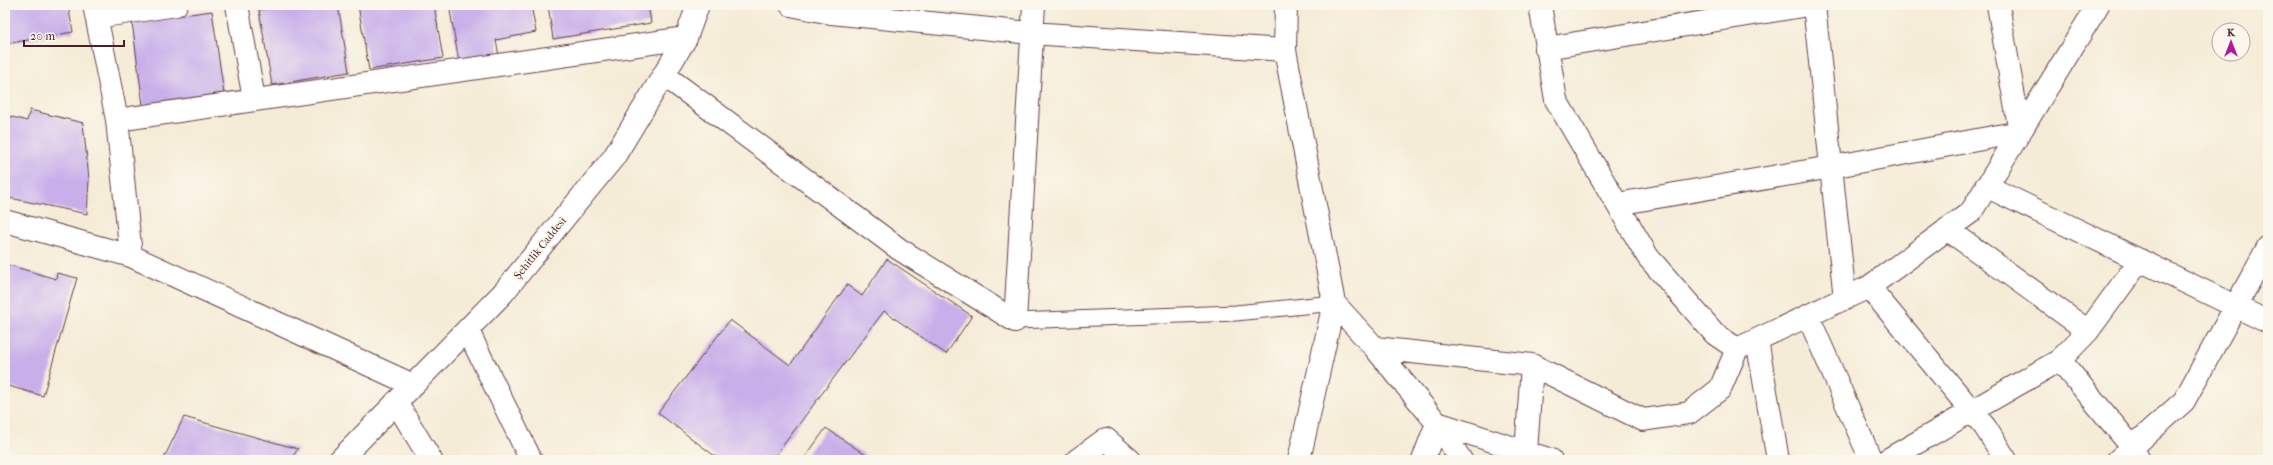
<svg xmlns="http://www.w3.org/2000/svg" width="2273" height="465" viewBox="0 0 2273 465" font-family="'IM FELL French Canon',serif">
<rect width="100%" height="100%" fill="#fbf7ec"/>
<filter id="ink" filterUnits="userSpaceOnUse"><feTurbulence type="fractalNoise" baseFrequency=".025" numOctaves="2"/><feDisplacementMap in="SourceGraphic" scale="8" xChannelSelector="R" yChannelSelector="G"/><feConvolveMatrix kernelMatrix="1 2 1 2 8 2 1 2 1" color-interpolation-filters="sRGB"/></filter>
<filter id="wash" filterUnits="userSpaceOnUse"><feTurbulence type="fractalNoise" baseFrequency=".012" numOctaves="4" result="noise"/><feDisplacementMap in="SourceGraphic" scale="16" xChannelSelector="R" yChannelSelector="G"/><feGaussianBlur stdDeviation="0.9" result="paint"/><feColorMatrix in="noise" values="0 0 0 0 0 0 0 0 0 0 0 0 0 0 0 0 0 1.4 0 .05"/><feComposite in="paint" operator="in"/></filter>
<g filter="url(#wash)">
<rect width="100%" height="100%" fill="#f5ecd7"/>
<g id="blocks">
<path fill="#c8afea" d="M5,5H68L73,32L5,44Z
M289,5H338L349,72L272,85L259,10Z
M358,5H434L443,58L369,70Z
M449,5H531L536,32L496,40L499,56L459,62Z
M548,5H648L651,23L553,39Z
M212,11L224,94L143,105L132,22Z
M30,110L83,123L89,179L87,214L5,197V115L27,121Z
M887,259L972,316L946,354L884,311L772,460H720L658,413L730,320L790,365L847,285L862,296Z
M5,264L56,279L57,273L77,278L43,396L5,385Z
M184,417L298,449L290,460H163Z
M826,428L873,460H803Z"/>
</g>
</g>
<g filter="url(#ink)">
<use href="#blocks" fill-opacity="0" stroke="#643e45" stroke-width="1"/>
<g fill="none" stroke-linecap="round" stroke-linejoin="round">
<g stroke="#643e45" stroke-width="17">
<path id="service" d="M1015,321L1236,313L1334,303"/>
</g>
<g stroke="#643e45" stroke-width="24">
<path id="minor" d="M237,5L254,99
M791,5L831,13L1031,33L1285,50
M1286,5L1285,50L1334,303L1375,348L1437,423L1461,460
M1540,5L1556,100L1648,257L1715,334L1737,349L1869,287L1971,212L2098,5
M1814,5L1845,299
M97,17L176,5
M1546,48L1808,5
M664,75L899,249L1015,321L1034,5
M117,120L686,38
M1986,186L2268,322
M1617,204L1831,167L2020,132L1998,5
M5,221L131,256L117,120L94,5
M1947,229L2088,331L2060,360L2132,447L2139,460
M131,256L413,385
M1869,287L1985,427L2006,460
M1808,316L1871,460
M468,331L531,460
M2088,331L2140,260
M1757,340L1778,460
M1375,348L1532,365L1643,420L1689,413L1720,389L1737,349
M396,402L431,460
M1526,453L1532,365
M1077,460L1106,439L1130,460
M1299,460L1334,303
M1423,460L1437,423L1551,460
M1887,460L2060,360
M2118,460L2184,401L2268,247"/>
</g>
<g stroke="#643e45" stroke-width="24">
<path id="tertiary" d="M340,460L503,293L614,157L686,38L698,5"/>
</g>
<use href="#service" stroke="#fff" stroke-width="15"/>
<use href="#minor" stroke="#fff" stroke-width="22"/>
<use href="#tertiary" stroke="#fff" stroke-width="22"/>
</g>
</g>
<g text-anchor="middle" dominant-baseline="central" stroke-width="4" stroke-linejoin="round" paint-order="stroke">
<g font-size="11" fill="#4a1f2b" stroke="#fbf7ec">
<text transform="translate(540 248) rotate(-51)">Şehitlik Caddesi</text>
</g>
</g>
<rect width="2273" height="465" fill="none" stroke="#fbf7ec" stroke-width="20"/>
<g transform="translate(2231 42)"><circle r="19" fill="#fbf7ec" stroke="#b4a19f"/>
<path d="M0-3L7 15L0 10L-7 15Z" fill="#b5179e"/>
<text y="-6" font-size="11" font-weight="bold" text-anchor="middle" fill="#4a1f2b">K</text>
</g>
<path d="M24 40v6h100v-6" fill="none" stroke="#4a1f2b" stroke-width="2"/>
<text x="30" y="40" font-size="12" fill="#4a1f2b" stroke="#fbf7ec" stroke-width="3" paint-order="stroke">20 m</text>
</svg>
